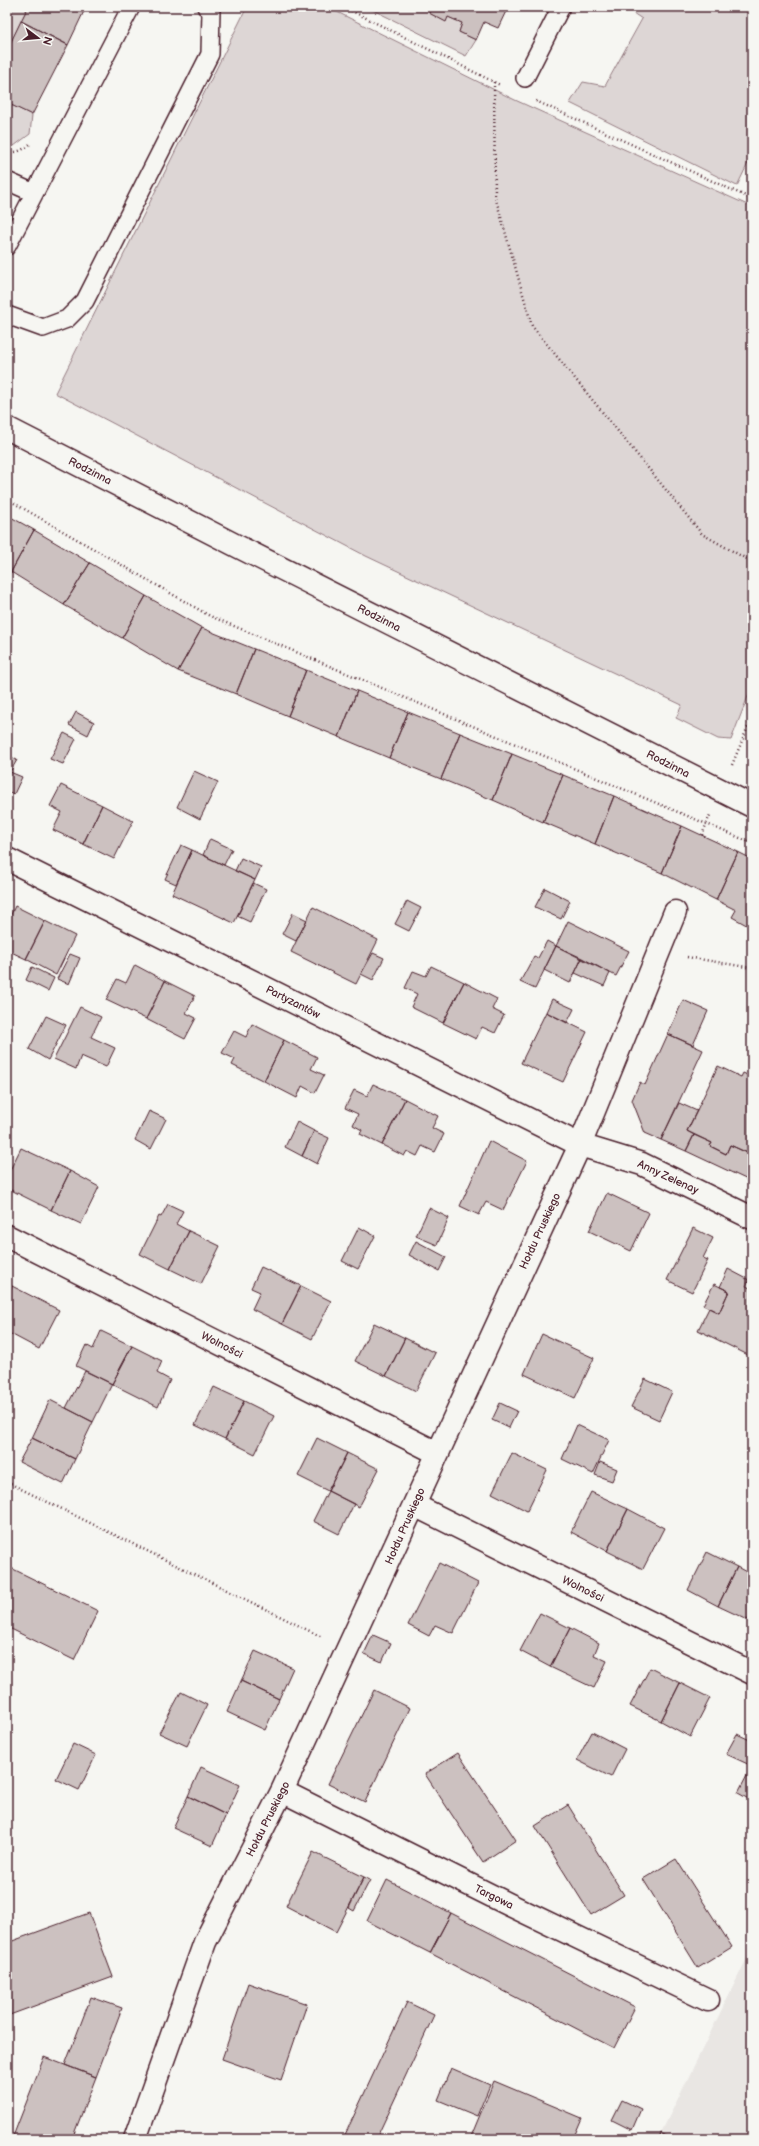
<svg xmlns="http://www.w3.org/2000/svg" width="759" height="2146" viewBox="0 0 759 2146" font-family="'Balsamiq Sans',sans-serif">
<rect width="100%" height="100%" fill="#f6f6f2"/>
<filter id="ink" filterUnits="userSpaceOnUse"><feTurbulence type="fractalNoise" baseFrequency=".025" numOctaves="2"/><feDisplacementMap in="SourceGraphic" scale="8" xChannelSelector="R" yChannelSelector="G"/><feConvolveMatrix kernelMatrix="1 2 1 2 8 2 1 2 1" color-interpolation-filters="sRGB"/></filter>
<g filter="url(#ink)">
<path fill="#e9e6e3" d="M752,1948V2139H672L661,2133Z"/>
<path fill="#ddd6d5" stroke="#947a80" d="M7,7H28L7,50Z
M247,7H327L515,100L752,207V686L731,740L718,739L676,718L682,705L366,556L55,393Z
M367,7H432L429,13L445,21L448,17L462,23L459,32L476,40L466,56Z
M624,7H752V155L737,186L570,103L583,82L605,86L642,19Z
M7,103L32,115L30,134L14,146L7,143Z"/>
<path fill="#ccc1c0" stroke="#4a1f2b" d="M28,7H86L68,45L21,21Z
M432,7H508L498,28L484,22L476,40L459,32L462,23L448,17L446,22L429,13Z
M21,21L68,45L32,115L7,103V50Z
M752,155V167L748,164Z
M7,515L34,530L11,572L7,570Z
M34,530L90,563L64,605L11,572Z
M90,563L146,596L122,638L64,605Z
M146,596L202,628L178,671L122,638Z
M202,628L254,649L236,694L178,671Z
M254,649L306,670L288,716L236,694Z
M306,670L357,691L339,737L288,716Z
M357,691L408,712L389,758L339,737Z
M76,712L94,722L88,735L69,725Z
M408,712L460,733L441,779L389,758Z
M64,733L76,739L63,764L50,759Z
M460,733L512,754L493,800L441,779Z
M512,754L563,775L543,822L493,800Z
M7,755L17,760L10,772L22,777L14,794L7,791Z
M194,771L218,782L200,819L177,807Z
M563,775L614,796L595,844L543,822Z
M61,785L102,805L83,844L53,830L62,812L50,806Z
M614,796L682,826L662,873L595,844Z
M102,805L133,821L114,859L83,844Z
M682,826L738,852L716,900L662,873Z
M210,839L232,849L224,865L203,855Z
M181,845L192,850L176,884L165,879Z
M192,850L255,880L234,923L172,894Z
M738,852L752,859V928L732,917L736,910L716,900Z
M241,858L261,867L255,880L235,871Z
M253,883L266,889L250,922L237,916Z
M545,888L570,901L561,919L535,907Z
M407,901L421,908L409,931L395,924Z
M15,906L45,921L26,959L7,950V923Z
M313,907L378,940L356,984L291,952Z
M293,913L307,920L296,941L282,934Z
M45,921L75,936L56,975L26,959Z
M568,921L629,951L616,976L556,946Z
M547,941L556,946L535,989L520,982L534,956L538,958Z
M556,946L582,958L570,983L544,970Z
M373,953L384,958L373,980L361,974Z
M70,954L80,958L69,984L57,979Z
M582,958L610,973L604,986L575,973Z
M135,965L165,981L146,1019L106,1000L117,979L126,983Z
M431,966L464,982L443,1023L411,1007L417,994L405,988L413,971L426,976Z
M32,967L54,978L48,991L26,980Z
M165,981L195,996L186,1013L196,1018L185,1039L146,1019Z
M464,982L497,999L492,1009L504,1015L495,1033L482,1027L476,1039L443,1023Z
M552,999L574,1009L567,1023L546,1012Z
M683,1000L708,1011L693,1045L668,1034Z
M80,1007L101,1017L91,1037L115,1048L106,1067L81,1056L76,1069L54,1059Z
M546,1012L587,1032L563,1082L521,1063Z
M46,1016L66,1025L48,1060L29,1049Z
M252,1024L284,1040L264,1081L232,1065L235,1059L222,1053L234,1031L246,1037Z
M668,1034L703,1050L661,1140L645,1133L632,1100L640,1082L645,1085Z
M284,1040L317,1057L311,1069L324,1075L315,1093L302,1086L297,1098L264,1081Z
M718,1066L741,1077L743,1073L752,1077V1155L730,1145L726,1154L710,1146L712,1143L687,1131Z
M373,1084L405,1099L382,1145L360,1134L362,1130L353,1125L358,1114L345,1108L354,1090L367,1096Z
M405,1099L438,1116L432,1128L444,1134L435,1152L422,1146L417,1156L407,1151L404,1156L382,1145Z
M679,1103L697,1111L687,1131L694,1135L686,1151L661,1140Z
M149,1111L166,1119L151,1149L135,1140Z
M297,1122L314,1131L302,1156L285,1147Z
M314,1131L329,1138L317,1164L302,1156Z
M694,1135L712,1143L710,1146L726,1154L730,1145L752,1155L750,1165L752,1166V1182L686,1151Z
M489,1141L527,1161L503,1210L486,1202L479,1215L460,1206Z
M21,1148L70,1171L51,1210L7,1188V1176Z
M70,1171L99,1187L81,1224L51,1210Z
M607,1193L649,1213L631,1251L589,1231Z
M168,1204L183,1211L176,1224L189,1231L170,1269L140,1254L159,1216L161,1217Z
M429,1208L449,1218L437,1245L416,1236Z
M359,1227L375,1236L358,1269L342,1261Z
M693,1228L713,1238L703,1258L708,1260L692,1292L667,1280Z
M189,1231L220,1246L201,1284L170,1269Z
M416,1241L446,1257L439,1271L409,1255Z
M261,1267L301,1286L282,1324L252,1309L260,1292L251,1288Z
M728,1269L749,1280L746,1286L752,1289V1357L698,1330L709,1308L719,1313L729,1291L720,1287Z
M7,1284L12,1286L7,1296Z
M714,1284L729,1291L719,1313L703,1305Z
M12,1286L59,1310L39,1349L7,1332V1296Z
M301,1286L331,1301L312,1339L282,1324Z
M374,1323L405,1338L386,1376L355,1361Z
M101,1331L132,1346L112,1384L76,1366L86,1345L93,1349Z
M542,1334L594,1358L575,1398L524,1374Z
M405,1338L435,1353L416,1391L386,1376Z
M132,1346L162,1361L157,1373L170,1380L158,1407L112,1384Z
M85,1371L112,1384L93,1422L66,1408Z
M645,1379L672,1392L659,1420L631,1407Z
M214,1387L244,1401L225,1439L195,1425Z
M50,1400L93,1422L75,1459L32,1438Z
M244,1401L274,1416L255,1454L225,1439Z
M500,1403L517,1411L509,1428L492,1420Z
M577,1425L609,1440L593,1474L562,1459Z
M32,1438L75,1459L63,1484L19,1462Z
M317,1438L347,1453L328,1491L298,1476Z
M347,1453L379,1469L359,1507L328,1491Z
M512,1453L547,1470L527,1511L492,1493Z
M600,1462L617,1469L612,1481L595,1475Z
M328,1491L354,1504L339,1534L313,1521Z
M591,1492L628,1509L607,1551L571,1532Z
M628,1509L664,1528L643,1569L607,1551Z
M707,1552L737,1567L718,1606L688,1590Z
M439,1563L478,1583L453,1633L435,1625L429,1636L408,1625Z
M7,1566L98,1611L74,1660L7,1627Z
M737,1567L752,1575V1613L748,1620L718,1606Z
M540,1613L570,1628L550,1667L520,1651Z
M570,1628L599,1643L594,1655L607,1661L594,1688L550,1667Z
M373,1635L391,1643L382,1662L364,1654Z
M255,1651L293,1668L279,1699L241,1681Z
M650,1668L680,1683L661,1721L630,1706Z
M241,1681L279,1699L265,1730L227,1712Z
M680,1683L710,1698L690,1737L661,1721Z
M374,1690L410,1708L365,1802L328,1784Z
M181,1692L207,1705L187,1746L159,1733Z
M592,1732L625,1749L611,1777L577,1760Z
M737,1734L752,1741V1766L726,1754Z
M73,1744L96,1755L79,1790L56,1779Z
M458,1753L516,1840L483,1862L425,1774Z
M752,1766V1801L738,1793Z
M201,1767L240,1785L226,1815L188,1796Z
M188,1796L226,1815L212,1846L173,1828Z
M568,1805L624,1895L591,1915L535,1826Z
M313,1852L364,1877L336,1932L286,1906Z
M676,1859L732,1947L698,1968L643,1879Z
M364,1877L370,1880L354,1911L349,1908Z
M387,1880L451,1913L430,1953L367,1921Z
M89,1913L113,1977L7,2016V1943Z
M451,1913L635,2007L614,2048L430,1953Z
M248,1983L307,2004L281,2080L222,2059Z
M91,1997L122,2008L96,2077L65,2065Z
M407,2002L434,2015L422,2041L376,2139H343Z
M44,2057L96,2077L72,2139H12Z
M451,2068L490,2085L477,2116L438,2100Z
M494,2081L582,2118L573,2139H470Z
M622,2100L641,2109L632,2130L612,2120Z
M661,2133L672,2139H658Z"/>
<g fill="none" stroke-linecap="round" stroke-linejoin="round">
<g stroke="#4a1f2b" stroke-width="20">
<path id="service" d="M525,78L561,7
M7,181L34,193
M7,246L131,7
M7,315L43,328L67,319L85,301L210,54L211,10L206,7"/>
</g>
<g stroke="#4a1f2b" stroke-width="25">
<path id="minor" d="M7,428L237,546L752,806
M7,859L580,1145L642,1164L752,1218
M7,1236L437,1453
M414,1505L752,1673
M282,1791L508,1904L708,2000
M135,2139L205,1942L282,1791L580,1145L675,912"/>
</g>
<path stroke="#4a1f2b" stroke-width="2.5" stroke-dasharray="1 3" stroke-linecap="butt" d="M344,7L500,85
M494,82L495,196L532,326L702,534L752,562
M536,101L752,199
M7,151C16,154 23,150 30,144
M7,499L210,616L752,843
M732,765L752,717
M702,835L710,815
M687,957L752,968
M7,1482L322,1637"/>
<use href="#service" stroke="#f6f6f2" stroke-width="17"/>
<use href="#minor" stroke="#f6f6f2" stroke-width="22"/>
</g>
</g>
<g text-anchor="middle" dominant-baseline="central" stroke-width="4" stroke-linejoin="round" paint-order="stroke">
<g font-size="11" fill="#4a1f2b" stroke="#f6f6f2">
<text transform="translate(90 471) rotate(27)">Rodzinna</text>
<text transform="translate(379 618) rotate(27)">Rodzinna</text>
<text transform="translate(668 764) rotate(27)">Rodzinna</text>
<text transform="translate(293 1002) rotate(27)">Partyzantów</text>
<text transform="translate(668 1177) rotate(25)">Anny Zelenay</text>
<text transform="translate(540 1231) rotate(-65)">Hołdu Pruskiego</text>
<text transform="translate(222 1345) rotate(27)">Wolności</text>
<text transform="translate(405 1526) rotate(-66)">Hołdu Pruskiego</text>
<text transform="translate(583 1589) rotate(26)">Wolności</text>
<text transform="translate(268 1819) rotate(-63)">Hołdu Pruskiego</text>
<text transform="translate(494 1897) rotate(26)">Targowa</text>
</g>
</g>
<rect width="759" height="2146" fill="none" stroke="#f6f6f2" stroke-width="24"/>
<rect x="12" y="12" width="735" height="2122" fill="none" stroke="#4a1f2b" stroke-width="1.5" filter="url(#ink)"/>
<g transform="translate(38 38) rotate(106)" stroke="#f6f6f2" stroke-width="3" paint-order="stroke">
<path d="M0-3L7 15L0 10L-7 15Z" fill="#4a1f2b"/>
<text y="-6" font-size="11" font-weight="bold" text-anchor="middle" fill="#4a1f2b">N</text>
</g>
</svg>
